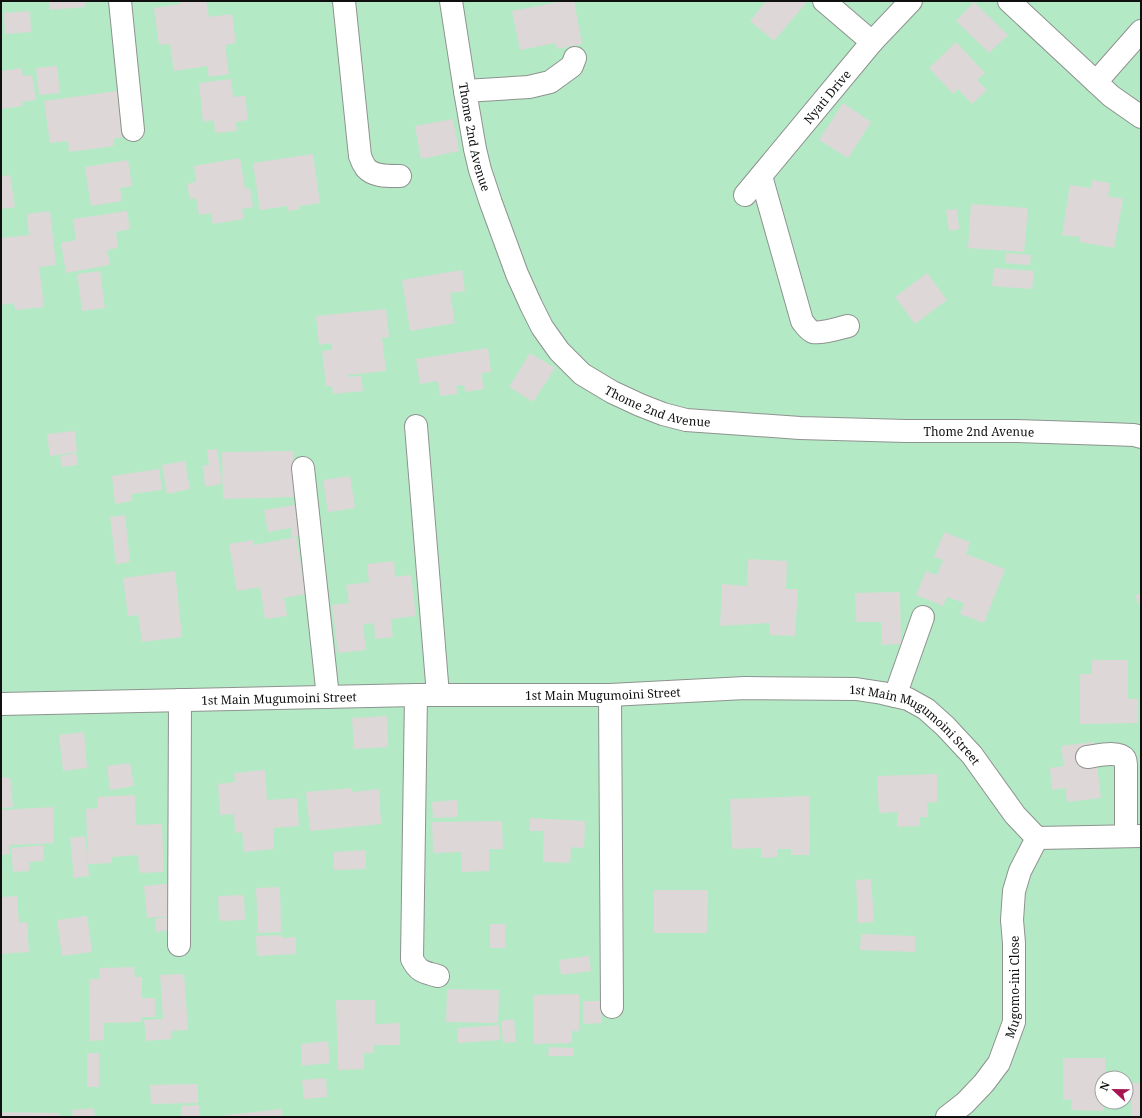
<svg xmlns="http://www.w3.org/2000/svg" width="1142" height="1118" viewBox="0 0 1142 1118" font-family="'Noto Serif',serif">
<rect width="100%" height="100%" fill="#ecf1ee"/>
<path fill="#b3eac5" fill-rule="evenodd" d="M1,1H1141V1117H1ZM1102,1078H1126V1102H1102Z"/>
<path fill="#ddd7d8" d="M49,1H85V7L50,10Z
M180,1H206L209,17L232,14L236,43L225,45L229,74L209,77L207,66L174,71L170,44L159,45L154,8L180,4Z
M564,1H574L582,44L557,49L556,43L520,50L512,11Z
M766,1H804L806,3L774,41L750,21Z
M974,2L1008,35L989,53L956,21Z
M30,11L31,32L5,34L4,13Z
M956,42L985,73L977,80L987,90L972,104L958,89L953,94L929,68Z
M57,66L60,93L39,95L36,68Z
M21,68L23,76L32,75L36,100L22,102L23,106L1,109V71Z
M231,79L233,97L245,96L248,120L236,122L237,131L215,133L214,120L203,122L199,83Z
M117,91L123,137L113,139L114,146L69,152L68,141L50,143L44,101Z
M843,103L871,122L848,158L819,140Z
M453,119L459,151L421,159L415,126Z
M313,154L320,203L300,206V209L288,211L287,206L260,210L253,163Z
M240,158L245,189L250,188L253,207L242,209L244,219L213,224L211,213L199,215L196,198L190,199L187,184L196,182L194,166Z
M128,160L132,186L120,188L122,201L91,206L85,167Z
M10,175L15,207L1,209V176Z
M1092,180L1110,183L1108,196L1123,199L1114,248L1080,242V237L1062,235L1070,185L1091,188Z
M971,204L1028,208L1024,252L968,248Z
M957,209L959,229L949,231L946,210Z
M50,211L56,265L39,267L44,307L15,310L14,303L1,305V238L29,235L27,214Z
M127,211L130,229L116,232L118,248L107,250L110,265L66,273L61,243L76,240L73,219Z
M1006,253L1031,255L1030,265L1005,263Z
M994,268L1034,271L1032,289L992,286Z
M462,270L465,291L450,293L455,323L410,331L402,280Z
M100,271L105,308L82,311L77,274Z
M927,273L947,300L915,324L895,297Z
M386,309L389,337L382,338L386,371L348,375V377L361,376L363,391L333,394L332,386H326L322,351L332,350V343L319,345L316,316Z
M488,348L491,372L481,373L484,389L465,392L464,385L456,386L458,394L440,396L438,381L420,384L416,359Z
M530,353L555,368L533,402L509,387Z
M75,431L77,452L50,456L47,434Z
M217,449L222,484L205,487L203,465H209L207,450Z
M293,451L294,497L223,499L222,452Z
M76,453L78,465L62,467L60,456Z
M185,461L190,489L167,494L162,465Z
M159,469L162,490L131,494L132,501L115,504L112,476Z
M350,476L355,508L328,512L323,480Z
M301,504L306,535L292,537L291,528L268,532L264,510Z
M125,515L130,562L116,564L110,517Z
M944,532L970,542L966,554L1005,569L984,623L960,614L964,603L947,597L943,606L916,595L926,571L937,575L943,560L934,557Z
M296,537L306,594L284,598L287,616L265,619L260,587L237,591L229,544L253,540L254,545Z
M748,559L787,561L786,589H798L795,636L769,635L770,623L720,626L722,584L747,586Z
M394,561L395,577L411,575L416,616L391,619L393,637L375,639L374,623L363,624L366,650L338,653L332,605L349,603L346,585L369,582L367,564Z
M175,571L182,637L142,642L138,615L128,616L123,578Z
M900,592L901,644L882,645L881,622H856L855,593Z
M1141,593V608L1135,596Z
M1092,660H1128V699H1138V723L1080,724V674H1092Z
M387,716L388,747L354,749L352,718Z
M84,732L87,768L63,771L59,735Z
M1094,742L1101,798L1067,802L1065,788L1052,790L1050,768L1064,766L1061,746Z
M130,763L134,786L110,790L107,766Z
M265,770L267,800L297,798L299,826L273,828L274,849L244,852L242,832L235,833L234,814L220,815L218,784L235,782L234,773Z
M937,774V802L927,803L928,817H920V826L897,827V812L879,813L877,776Z
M10,777L13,807L1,808V778Z
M352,788V792L379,789L381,824L310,831L306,792Z
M135,795L136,825L162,824L164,872L139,873L138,855L112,857V863L88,864L86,809L98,808L97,797Z
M809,796L810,855H791V849H778V857L761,858V848L732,849L730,799Z
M457,800L458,817L433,818L432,802Z
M53,807L54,843L9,845L10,854L1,855V810Z
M530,818L585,821L584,848L571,847L570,863L543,862L544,831H530Z
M502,821L503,849H489V871L461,872V852L433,853L432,822Z
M85,836L89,876L74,878L70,838Z
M43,845L44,861L29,862V871L13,872L11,848Z
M366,850V869L334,870V852Z
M871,879L874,922L858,923L856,880Z
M175,883L177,929L156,932L155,919L172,916L147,918L144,886Z
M280,887L281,932L258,933L256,888Z
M654,890H708L707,933H654Z
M244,895L245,920L219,921L218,896Z
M17,896L19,923L27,922L29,952L1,954V897Z
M87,916L92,952L62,956L57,920Z
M490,924H505V948H490Z
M861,934L915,936V952L860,950Z
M282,935V938L296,937V954L257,956L256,936Z
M589,956L591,971L561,975L559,960Z
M134,967L135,977H142V998H155V1017H142L141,1022L104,1023V1040L90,1041L89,979H100L99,968Z
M184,974L188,1030L171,1031V1039L146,1041L144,1020L163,1019L160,975Z
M447,989L499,990L498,1023L446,1022Z
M579,994V1031H572V1043L534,1044L533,995Z
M336,1000H375V1024L400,1023V1045H374V1053H364V1069L338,1070Z
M583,1001H602V1023L583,1024Z
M514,1019L516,1042L503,1043L501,1021Z
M499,1025L500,1040L458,1043L457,1028Z
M328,1041L330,1063L302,1066L301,1044Z
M549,1047L573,1048V1056H548Z
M87,1053H99V1087H87Z
M1063,1058H1105V1078H1102V1102H1104V1111L1071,1110L1072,1100L1063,1099Z
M326,1078L327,1097L304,1099L302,1080Z
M1132,1083H1141V1117H1131Z
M198,1084V1103L151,1104L150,1085Z
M199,1105L200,1117H181V1106Z
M94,1108L95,1117H73L72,1110Z
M281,1109L282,1117H219V1116Z
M1,1112L60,1113V1117H1Z"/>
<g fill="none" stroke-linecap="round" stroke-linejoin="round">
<g stroke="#8e928f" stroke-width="24">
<g id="minor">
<path d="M120,1L133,130"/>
<path d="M344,1L360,156C361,159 363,164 366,168C374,177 389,176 400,176"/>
<path id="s1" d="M451,1L465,91L475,149L480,170L491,203L517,274L531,305L542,327L559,351L582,374L612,392L640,405L663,414L686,420L800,428L906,431H1016L1108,434L1134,435L1141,437"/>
<path d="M824,1L872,42"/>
<path d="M1009,1L1111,96L1141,117"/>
<path d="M1096,82L1141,31"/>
<path d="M465,91L529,87L550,82L572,66L575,58"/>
<path d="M761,176L802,321C805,325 808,330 813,332C822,334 840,328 848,326"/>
<path id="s2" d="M745,195L872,42L911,1"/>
<path d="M416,426L438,695"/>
<path d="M303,468L328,697"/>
<path d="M416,695L412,959C419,973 425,972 438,976"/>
<path d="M610,695L612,1007"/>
<path d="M895,696L923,617"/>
<path id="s3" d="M1,704L416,695H610L745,688L856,689L882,693L908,699L926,709L945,726L972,755L1015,815L1037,838L1141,836"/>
<path d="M1087,757C1096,756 1119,750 1125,759C1126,761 1126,764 1126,766V836"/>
<path d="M179,945L180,700"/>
<path id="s4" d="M947,1117L965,1103L984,1083L999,1063L1014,1022V943L1012,920L1014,891L1020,871L1037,838"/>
</g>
</g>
<use href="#minor" stroke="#fff" stroke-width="22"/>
</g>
<g text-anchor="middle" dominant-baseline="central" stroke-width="3" stroke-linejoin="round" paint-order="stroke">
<g font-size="12" fill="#0f100f" stroke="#fff">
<text stroke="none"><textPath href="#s2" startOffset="128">Nyati Drive</textPath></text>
<text stroke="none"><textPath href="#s1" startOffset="138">Thome 2nd Avenue</textPath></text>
<text stroke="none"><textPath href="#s1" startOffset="486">Thome 2nd Avenue</textPath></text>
<text stroke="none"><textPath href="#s1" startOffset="810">Thome 2nd Avenue</textPath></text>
<text stroke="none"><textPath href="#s3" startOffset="602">1st Main Mugumoini Street</textPath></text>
<text stroke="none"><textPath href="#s3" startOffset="278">1st Main Mugumoini Street</textPath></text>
<text stroke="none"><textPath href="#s3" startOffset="926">1st Main Mugumoini Street</textPath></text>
<text stroke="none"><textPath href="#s4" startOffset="154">Mugomo-ini Close</textPath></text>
</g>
</g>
<rect width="1142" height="1118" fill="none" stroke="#0f100f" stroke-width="4"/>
<g transform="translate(1114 1090) rotate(292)"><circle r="19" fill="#ffffff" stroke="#9f9f9f"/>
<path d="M0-3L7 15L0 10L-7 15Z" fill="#a61452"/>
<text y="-6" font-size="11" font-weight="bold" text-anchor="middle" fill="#0f100f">N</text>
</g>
</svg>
